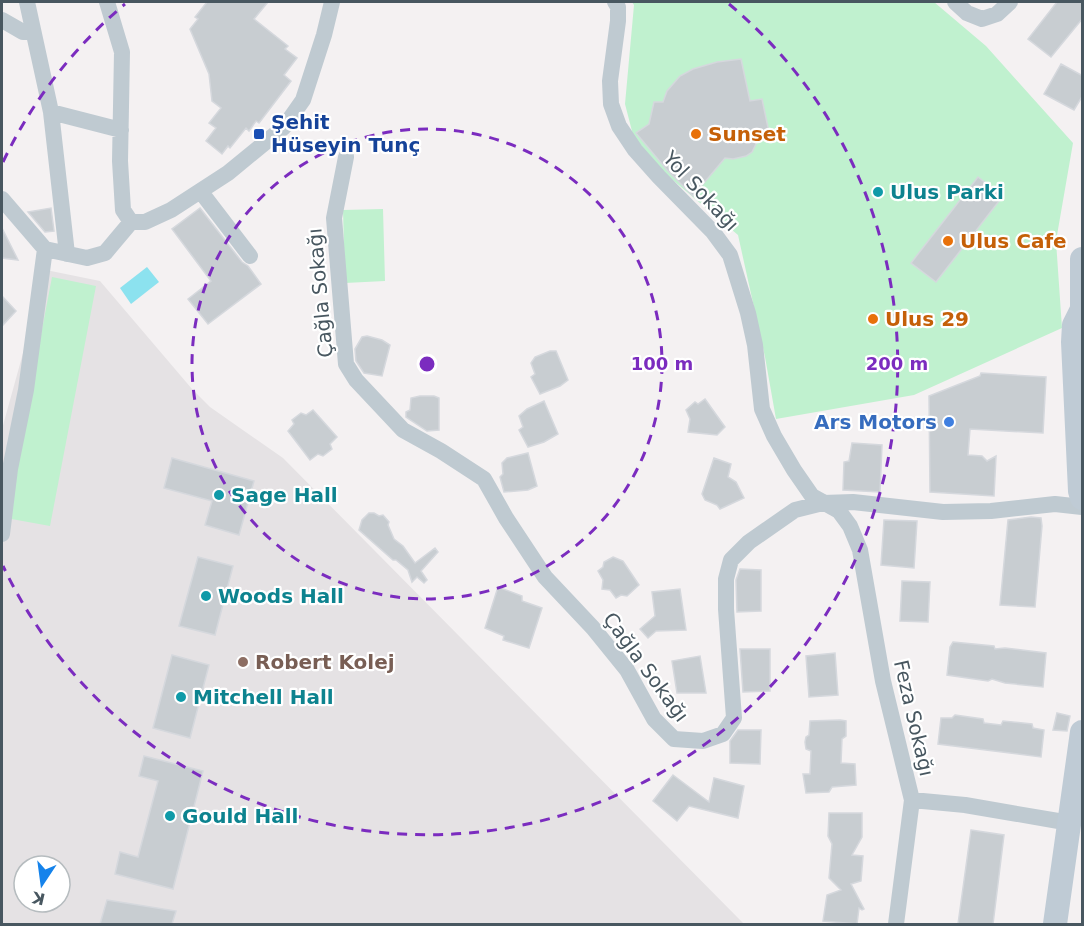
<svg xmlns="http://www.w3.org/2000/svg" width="1084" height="926" viewBox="0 0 1084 926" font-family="'DejaVu Sans',sans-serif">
<rect width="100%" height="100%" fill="#f4f1f2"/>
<path fill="#e5e2e4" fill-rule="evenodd" d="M46,270L100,281L192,389L210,407L283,458L744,924H2V429ZM24,866H60V902H24Z"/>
<path fill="#c0f1cf" d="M632,2H934L986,46L1073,143L1056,241L1062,328L914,395L776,419L765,357L738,235L655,165L633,135L625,104L634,5Z
M383,209L385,281L345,283L343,210Z
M52,277L96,286L50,526L6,518Z"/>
<path fill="#8ce2ef" d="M147,267L159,282L131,304L120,288Z"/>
<path fill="#c8cdd1" stroke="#d5d8dd" stroke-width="1.5" d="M207,2H268L254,19L288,46L285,49L297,58L284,75L291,81L259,123L256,121L249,131L246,128L230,148L228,146L222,154L206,141L216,128L209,123L221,108L212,101L209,74L190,29L198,19L195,17Z
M1057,2H1083V18L1051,57L1028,39Z
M741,59L750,101L762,99L770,137L758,140L752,152L746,156L733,159L725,158L693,196L667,170L636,133L649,124L654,102H663L667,91L680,76L693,69L717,62Z
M1061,64L1083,76V95L1074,110L1044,94Z
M978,177L1003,196L936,282L911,263Z
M51,208L54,231L45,232L28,212Z
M200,208L242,262L248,266L261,284L208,324L188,299L211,281L172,229Z
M2,228L18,260L2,258Z
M2,296L16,311L2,326Z
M367,336L382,340L390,345L382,376L364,373L356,361L355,349L362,337Z
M550,351H556L568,380L560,386L540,394L531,377L535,374L531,363L535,357Z
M981,373L1046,377L1043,433L970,429L968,455L982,456L987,461L996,456L994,496L930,492L929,396L980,376Z
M420,396H434L439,398V430L427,431L406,417V412L410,410L411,398Z
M705,399L725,427L717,435L688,432L690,419L686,410L695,402L698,404Z
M544,401L558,434L544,442L528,447L519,430L523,427L519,416L527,409Z
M313,410L337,437L330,444L332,449L323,456L318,454L310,460L288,431L294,424L292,420L301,413L306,415Z
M852,443L882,445L880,492L843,490L844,462L849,461Z
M528,453L537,486L528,490L504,492L500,477L503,474L502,463L507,458Z
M172,458L254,481L239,535L205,525L212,501L164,488Z
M714,458L731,464L728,477L736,482L744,498L720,509L717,505L705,500L702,494Z
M369,513H374L379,516L383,515L389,522L388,525L394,539L403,546L415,563L435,548L438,552L421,571L427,580L424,583L417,577L412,582L408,570L396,560H393L359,530L362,520Z
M1031,517L1041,518L1042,526L1035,607L1000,605L1008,520Z
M884,520L917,521L914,568L881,565Z
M198,557L233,566L215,635L179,626Z
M613,557L623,561L639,585L627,596L621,595L616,598L610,590L602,589L603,580L598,571L603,567L604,562Z
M740,569L761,570V611L737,612L736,580Z
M902,581L930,582L928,622L900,621Z
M498,587L522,596V601L542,608L529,648L503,640L504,636L485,628Z
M680,589L686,630L656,631L648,638L640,629L655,616L652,592Z
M953,642L994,646L995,649L1005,648L1046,653L1043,687L1005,683L992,679L988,681L947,675L950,647Z
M740,649H770V691L743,692Z
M835,653L838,695L809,697L806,656Z
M172,655L209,665L190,738L153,728Z
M700,656L706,693H677L672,661Z
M1057,713L1070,716L1067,731L1053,730Z
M955,715L983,719L984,723L1001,725L1003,721L1032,724L1033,728L1044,730L1041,757L938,744L941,718H952Z
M840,720L846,721V736L842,739L841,763L855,764L856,785L832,787L829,792L806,793L803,774H810L811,751L806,749L805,742L806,737L809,735L810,721Z
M738,730H761L760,764L730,763V741Z
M144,756L203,771L173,889L115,874L120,852L138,857L158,781L139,776Z
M673,775L709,802L714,778L744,786L738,818L689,806L677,821L653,801Z
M829,813H862V837L852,855L863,856L861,881L851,884L864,909L862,910L859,908L857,924L823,921L827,895L841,890L829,878L832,844L828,836Z
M971,830L1004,835L993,924H958Z
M107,900L176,911L172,924H100Z"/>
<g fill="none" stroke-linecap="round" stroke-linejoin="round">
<path stroke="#bfcad1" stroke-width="16" d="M27,2L51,112L67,254
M107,2L122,52L120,161L123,210L131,222
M615,2L618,7V21L610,81L611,104L619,126L635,150L659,177L713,232L730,255L748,313L755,345L762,409L774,436L794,470L812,496L839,511L850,526L860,550L883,681L912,800L896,924
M955,2L967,13L982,19L997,14L1010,2
M2,20L23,32H32
M51,112L121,130
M346,157L334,218L346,364L356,380L403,430L441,451L484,479L506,518L545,577L593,628L627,670L654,719L674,739L703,741L723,734L734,718L726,609V579L731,560L749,542L795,510L823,503L853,502L943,512L991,511L1055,504L1082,507
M201,192L250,256
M2,199L45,249L87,258L105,253L131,222H145L171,210L228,173L284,127L303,100L324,35L332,2
M2,534L10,469L26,390L45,249
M912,800L965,805L1070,823"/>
<path stroke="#bfcbd5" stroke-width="24" d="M1082,259V313
M1081,311L1074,325L1073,342L1080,491L1082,498
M1055,924L1082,732"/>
</g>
<g fill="none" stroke="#7b2cbf" stroke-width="3" stroke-dasharray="10 8">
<circle cx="427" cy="364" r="235"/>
<path d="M3 162A470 470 0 0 1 125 4M729 4A470 470 0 1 1 3 566"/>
</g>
<rect fill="#1a4fb4" stroke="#fff" stroke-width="2" x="253" y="128" width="12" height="12" rx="3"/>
<g fill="#e8710a" stroke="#fff" stroke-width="2">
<circle cx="696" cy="134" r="6"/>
<circle cx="948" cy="241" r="6"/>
<circle cx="873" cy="319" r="6"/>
</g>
<g fill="#0f9aa8" stroke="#fff" stroke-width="2">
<circle cx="878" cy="192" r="6"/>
<circle cx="219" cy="495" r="6"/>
<circle cx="206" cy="596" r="6"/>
<circle cx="181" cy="697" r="6"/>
<circle cx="170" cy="816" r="6"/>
</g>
<circle fill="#3f7fe0" stroke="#fff" stroke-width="2" cx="949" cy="422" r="6"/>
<circle fill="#8d6e63" stroke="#fff" stroke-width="2" cx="243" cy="662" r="6"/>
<g text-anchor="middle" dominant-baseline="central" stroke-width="4.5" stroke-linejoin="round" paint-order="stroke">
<g font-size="20" font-weight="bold" fill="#164399" stroke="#fff" text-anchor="start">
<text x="271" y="122">Şehit<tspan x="271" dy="23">Hüseyin Tunç</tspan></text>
</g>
<g font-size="20" font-weight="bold" fill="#c56008" stroke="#fff" text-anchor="start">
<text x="708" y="134">Sunset</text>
<text x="960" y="241">Ulus Cafe</text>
<text x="885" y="319">Ulus 29</text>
</g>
<g font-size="20" fill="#485760" stroke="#fff">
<text transform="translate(701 191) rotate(47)">Yol Sokağı</text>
<text transform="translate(320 293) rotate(-95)">Çağla Sokağı</text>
<text transform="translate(646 667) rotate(54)">Çağla Sokağı</text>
<text transform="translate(914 718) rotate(77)">Feza Sokağı</text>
</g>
<g font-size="20" font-weight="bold" fill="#0d838f" stroke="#fff" text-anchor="start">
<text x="890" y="192">Ulus Parki</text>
<text x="231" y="495">Sage Hall</text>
<text x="218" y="596">Woods Hall</text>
<text x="193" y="697">Mitchell Hall</text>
<text x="182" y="816">Gould Hall</text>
</g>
<g font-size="20" font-weight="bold" fill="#366cbe" stroke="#fff" text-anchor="end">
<text x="937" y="422">Ars Motors</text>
</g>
<g font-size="20" font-weight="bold" fill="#785e54" stroke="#fff" text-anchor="start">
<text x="255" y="662">Robert Kolej</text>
</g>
</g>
<circle cx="427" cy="364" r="9" fill="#7b2cbf" stroke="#fff" stroke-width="3"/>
<g font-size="18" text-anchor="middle" font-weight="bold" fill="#7b2cbf" stroke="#fff" stroke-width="4.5" stroke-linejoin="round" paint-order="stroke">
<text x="662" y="370">100 m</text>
<text x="897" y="370">200 m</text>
</g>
<rect width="1084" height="926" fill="none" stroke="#485760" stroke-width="6"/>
<g transform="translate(42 884) rotate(193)"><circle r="28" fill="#ffffff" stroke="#b6bcbf" stroke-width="1.5"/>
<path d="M0-4.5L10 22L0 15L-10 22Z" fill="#1583eb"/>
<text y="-9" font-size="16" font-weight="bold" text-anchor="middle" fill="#485760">K</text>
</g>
</svg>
